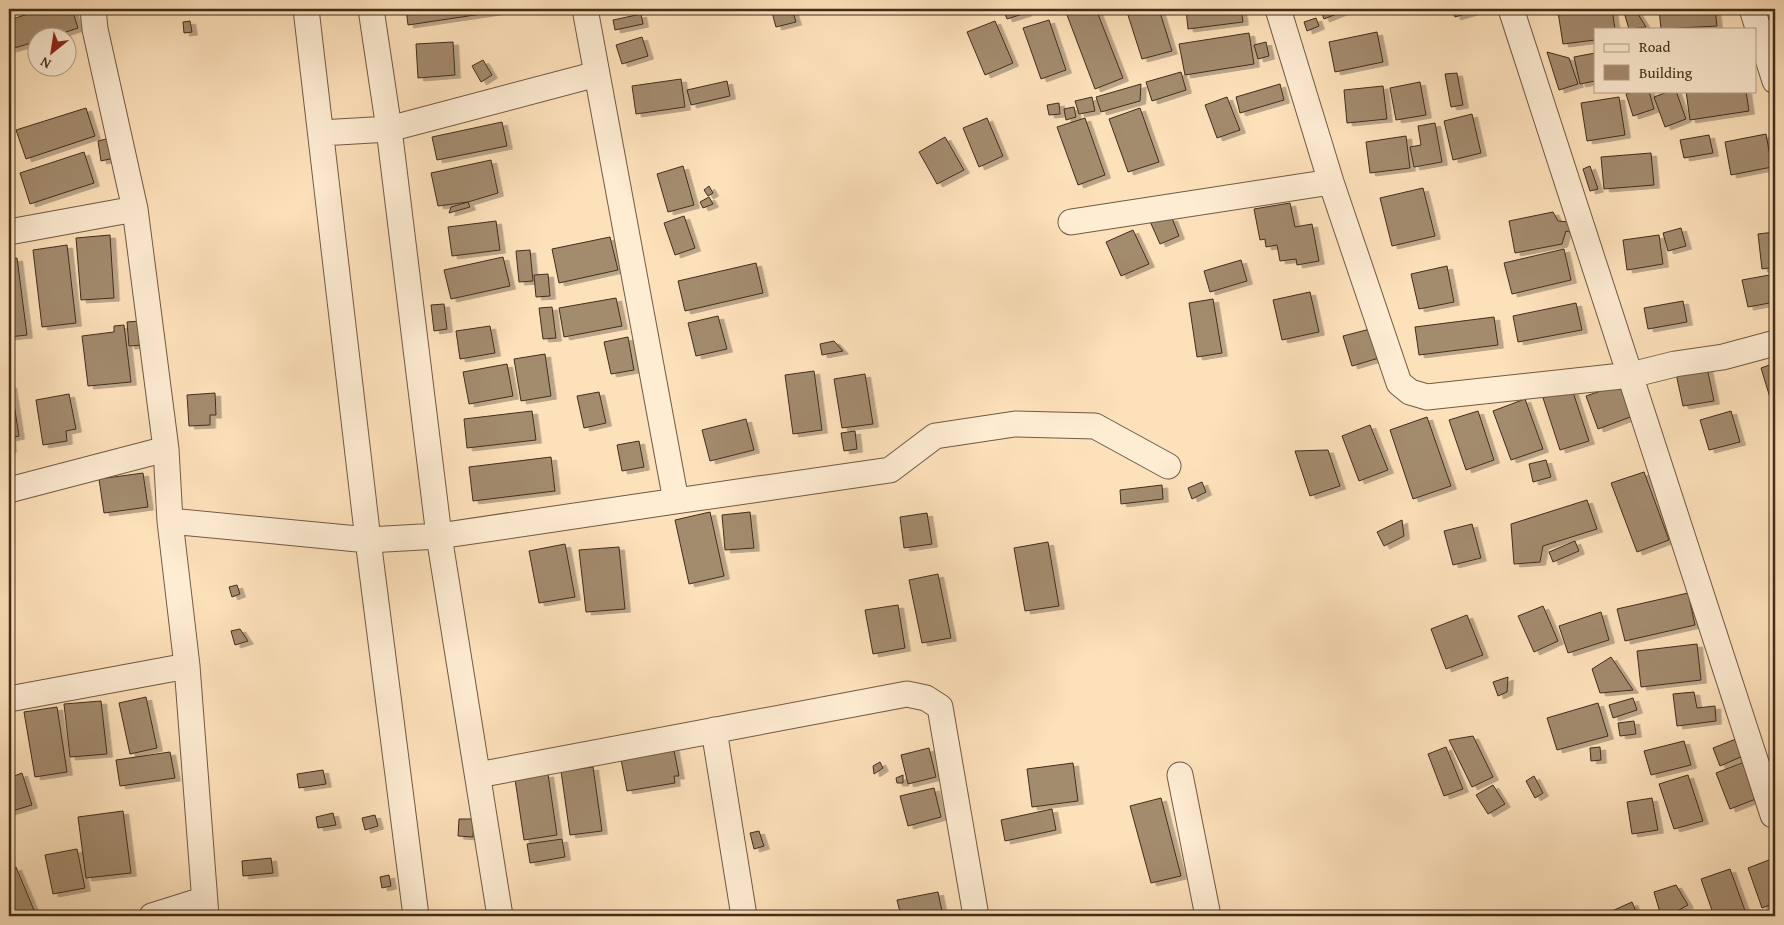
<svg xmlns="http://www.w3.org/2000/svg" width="1784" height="925" viewBox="0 0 1784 925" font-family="'Gentium Book Plus',serif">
<defs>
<filter id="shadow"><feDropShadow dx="5.5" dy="3" stdDeviation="0" flood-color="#0004"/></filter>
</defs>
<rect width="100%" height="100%" fill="#fde1bb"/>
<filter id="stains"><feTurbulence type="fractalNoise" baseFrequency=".004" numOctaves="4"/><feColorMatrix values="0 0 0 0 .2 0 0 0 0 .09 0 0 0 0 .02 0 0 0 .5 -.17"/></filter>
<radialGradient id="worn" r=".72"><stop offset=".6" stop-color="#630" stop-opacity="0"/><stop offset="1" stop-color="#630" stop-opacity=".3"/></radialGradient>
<path fill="#a38b6e" stroke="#412d1a" filter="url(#shadow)" d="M44,9H72L78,28L48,38H38V41L11,49L9,20Z
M406,9H494L495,12L408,25Z
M771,9H792L796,22L776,27Z
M1003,9H1025L1026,13L1007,19Z
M1083,9H1096L1123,78L1095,89L1067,15Z
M1126,9H1159L1172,51L1142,59Z
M1186,9H1241L1243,22L1188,29Z
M1320,9H1349L1324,19Z
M1453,9H1482L1455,17Z
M1585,9H1612L1615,29H1595V40L1563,44L1558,12Z
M1623,9H1635L1646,27L1629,29Z
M1659,9H1715L1717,26L1661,29Z
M641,14L643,24L615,30L613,20Z
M1316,18L1319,26L1307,31L1304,22Z
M1049,20L1066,70L1041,79L1023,28Z
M190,21L192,32L184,33L183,22Z
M995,21L1013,63L985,75L967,32Z
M1377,32L1383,62L1335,72L1329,42Z
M1249,33L1254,64L1185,75L1179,44Z
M642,37L648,56L622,64L616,45Z
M453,42L455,75L418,78L416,44Z
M1266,42L1269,56L1258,59L1254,45Z
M1547,52L1569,58L1578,84L1559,90Z
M1595,53V81L1580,84L1574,57Z
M483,60L492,75L481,82L472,66Z
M1181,72L1186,90L1152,101L1146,82Z
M1457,73L1463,105L1451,107L1445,74Z
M681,79L685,107L636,114L632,86Z
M727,81L730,96L691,105L687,90Z
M1420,82L1426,115L1396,120L1390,88Z
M1141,84L1140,101L1101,112L1096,97Z
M1280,84L1284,100L1240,113L1236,97Z
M1383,86L1387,119L1347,123L1344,90Z
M1636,91H1649L1654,109L1633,116L1626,94Z
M1670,91H1676L1686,119L1665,127L1654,97Z
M1686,91H1746L1749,111L1690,120Z
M1092,97L1095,111L1079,114L1075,101Z
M1227,97L1240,130L1217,138L1205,105Z
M1619,97L1625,135L1587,141L1581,103Z
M1059,103L1060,114L1049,115L1047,105Z
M1074,107L1076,117L1066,120L1064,109Z
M86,108L95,136L26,159L16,130Z
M1140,108L1159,162L1128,172L1109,119Z
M1472,114L1481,153L1453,160L1444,121Z
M987,118L1003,156L979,167L963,128Z
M1085,118L1105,175L1078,185L1057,127Z
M502,122L507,146L437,160L432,137Z
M1435,123L1442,162L1414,167L1410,147L1421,145L1418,126Z
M1766,134L1772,167L1731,175L1725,142Z
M1709,135L1713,153L1684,158L1680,140Z
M1406,136L1410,168L1370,173L1366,142Z
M945,137L964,170L937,184L919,152Z
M110,138L114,158L101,161L98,141Z
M84,152L94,183L30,204L20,173Z
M1651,153L1654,185L1604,189L1601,157Z
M491,160L498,193L468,202L438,206L431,173Z
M683,166L694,205L668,212L657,174Z
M1590,166L1598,189L1590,191L1583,169Z
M709,186L713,193L708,196L704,190Z
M1423,188L1435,236L1392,246L1380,198Z
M709,197L713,204L703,208L700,202Z
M468,202L470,207L449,213L451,207Z
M1290,203L1295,227L1312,224L1319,261L1297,265L1296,259L1280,261L1277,245L1266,247L1265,239L1260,240L1254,209Z
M1553,212L1558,221L1569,222L1573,233L1566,231L1562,244L1515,253L1509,221Z
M684,216L695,248L675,255L664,223Z
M1172,218L1179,236L1160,244L1149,219Z
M496,221L500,250L452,256L448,227Z
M1681,228L1686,246L1668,251L1663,233Z
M1133,230L1149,264L1121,276L1106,242Z
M1775,232V267L1762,269L1758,234Z
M110,235L114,298L81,300L76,238Z
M1659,235L1663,264L1627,270L1623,240Z
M610,237L618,270L559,283L552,249Z
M67,245L76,323L42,327L33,250Z
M1564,249L1571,280L1512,294L1504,263Z
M530,250L533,281L519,282L516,251Z
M503,257L510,286L451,299L444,270Z
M17,258L27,335L9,337V259Z
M1241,260L1247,281L1210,292L1204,271Z
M756,263L763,293L685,311L678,281Z
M1447,266L1454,302L1419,309L1411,274Z
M548,274L550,296L536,297L534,275Z
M1775,274V302L1748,307L1742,280Z
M1310,292L1319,332L1282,340L1273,300Z
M616,298L622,326L564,337L559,308Z
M1213,299L1222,353L1197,357L1189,303Z
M1683,301L1687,322L1648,329L1644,308Z
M1576,303L1582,330L1518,342L1513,316Z
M444,304L447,329L434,331L431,305Z
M552,307L556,338L543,339L539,308Z
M718,316L727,349L696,356L688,323Z
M1494,317L1498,345L1419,355L1415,327Z
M140,321L143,345L129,346L127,322Z
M124,325L131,382L88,386L82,336L114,332V326Z
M490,326L495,353L460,359L456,331Z
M1370,329L1379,358L1352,366L1343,336Z
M628,337L634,370L611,374L604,342Z
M834,341L843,351L822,355L820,344Z
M545,354L551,396L521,401L514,359Z
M1706,363L1714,401L1683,406L1675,369Z
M1775,363V414L1761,368Z
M507,364L513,396L469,404L463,372Z
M814,371L822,430L793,434L785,375Z
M865,374L873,424L842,428L834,379Z
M1621,384L1633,416L1598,429L1586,396Z
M9,385H11L19,436L10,438L11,449L9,450Z
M1572,389L1589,441L1560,450L1543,398Z
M599,392L606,423L584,428L577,396Z
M215,393L216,415H210V425L189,426L187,395Z
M69,394L76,429L66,431L67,441L43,445L36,400Z
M1525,399L1543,449L1511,460L1493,411Z
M532,411L536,440L467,448L464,419Z
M1478,411L1494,460L1466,470L1449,420Z
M1731,411L1740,442L1709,450L1700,420Z
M1427,417L1451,486L1413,499L1390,430Z
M746,419L754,450L710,461L702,430Z
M1370,425L1388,470L1359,481L1342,436Z
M855,431L857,449L844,451L841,433Z
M639,441L644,467L622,471L617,445Z
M1328,450L1340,486L1310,496L1295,451Z
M551,457L555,491L473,501L469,467Z
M1546,460L1551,477L1533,482L1529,464Z
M1644,472L1669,540L1637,552L1611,483Z
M143,473L148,507L104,513L99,479Z
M1202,482L1206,492L1192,499L1188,488Z
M1162,485L1163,499L1121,504L1120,490Z
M1587,500L1597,529L1543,546L1540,562L1514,564L1511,524Z
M710,512L724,576L689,584L675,520Z
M750,512L754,548L725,550L722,515Z
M927,513L932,544L904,548L900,517Z
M1402,520L1404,536L1384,546L1377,532Z
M1472,524L1481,558L1453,565L1444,531Z
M1575,541L1579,551L1553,562L1549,552Z
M1048,542L1059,606L1025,611L1014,548Z
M565,544L575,597L539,603L529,551Z
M619,547L625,609L586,612L579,550Z
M938,574L951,638L922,643L909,580Z
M237,585L240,594L232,597L229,587Z
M1688,593L1695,625L1625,641L1617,609Z
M898,605L905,648L873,654L865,610Z
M1543,606L1558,641L1534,652L1518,616Z
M1601,612L1609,640L1568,653L1559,626Z
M1467,615L1483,655L1446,669L1431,629Z
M240,629L248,641L235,645L231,631Z
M1697,644L1701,680L1641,687L1637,651Z
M1611,657L1633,690L1600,693L1592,669Z
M1508,677L1507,692L1498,696L1493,682Z
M1694,692L1697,708L1715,706L1716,721L1677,726L1673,694Z
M146,697L157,748L130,754L119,703Z
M1633,698L1637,710L1613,718L1609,705Z
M101,701L107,754L70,757L64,704Z
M1598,703L1608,736L1557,750L1547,718Z
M57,707L67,772L35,777L24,712Z
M1634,721L1636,734L1620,736L1618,723Z
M1473,736L1493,777L1472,787L1449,740Z
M1736,739L1743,756L1720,766L1713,748Z
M1684,741L1691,765L1651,775L1644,751Z
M673,745L679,776H674L675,783L627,791L620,754Z
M1446,747L1463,789L1444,796L1428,754Z
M1600,747L1601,760L1591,761L1590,748Z
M929,748L936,777L908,784L901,755Z
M170,752L175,778L120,786L116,760Z
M1747,761L1761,797L1730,809L1716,773Z
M880,762L883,768L874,774L873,766Z
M1073,763L1078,801L1032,807L1027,769Z
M593,767L602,831L570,835L561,771Z
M323,770L326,784L299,788L297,774Z
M22,773L32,805L9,812V778Z
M548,774L557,835L524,840L515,779Z
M903,775V783H897L896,778Z
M1688,775L1703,821L1674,829L1659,784Z
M1534,776L1543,793L1535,798L1526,781Z
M1493,785L1505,804L1488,814L1476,795Z
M934,788L941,817L908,826L900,796Z
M1161,798L1181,876L1151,883L1130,806Z
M1652,798L1658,830L1632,834L1627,802Z
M1052,809L1056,830L1005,841L1001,820Z
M123,811L131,873L86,878L78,817Z
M333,813L336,825L318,828L316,817Z
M375,815L378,826L365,830L362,818Z
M459,819H474L473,837L458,836Z
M759,831L764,846L754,849L750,833Z
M562,839L565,857L530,863L527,844Z
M77,849L85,888L53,894L45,855Z
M271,858L273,873L243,876L242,861Z
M1769,860L1775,876V903L1762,908L1748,868Z
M16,867L36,915L34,916H9V870Z
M1730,869L1747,916H1714L1701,879Z
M389,875L391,886L382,888L380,877Z
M1676,885L1688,905L1668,916H1661L1654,892Z
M938,892L943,916H901L897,900Z
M1632,902L1638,916H1604L1603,915Z"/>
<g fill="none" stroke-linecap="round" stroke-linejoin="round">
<g stroke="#705a42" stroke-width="27">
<path id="minor" d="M93,9L95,29L135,209L166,449L170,521L187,666L206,916
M306,9L368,540L439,536L676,501L597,74L389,129L439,536L500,916
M585,9L597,74
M1278,9L1331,182L1399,383L1410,392L1427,397L1631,375L1675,364L1723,357L1775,343
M1511,9L1773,815
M1752,9L1775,81
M321,133L389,129L371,9
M1071,222L1331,182
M9,232L135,209
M9,490L166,449
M676,501L890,470L935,436L1015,424L1095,426L1168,466
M170,521L368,540L416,916
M9,699L187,666
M714,730L744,916
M478,775L907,694L926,698L940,707L976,916
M1180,775L1208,916
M152,916L203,900"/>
</g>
<use href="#minor" stroke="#feecd3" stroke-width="25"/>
</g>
<rect width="1784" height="925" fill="none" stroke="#fde1bb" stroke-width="30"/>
<rect x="10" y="10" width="1764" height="905" fill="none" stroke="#412d1a" stroke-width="2.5"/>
<rect x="15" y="15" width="1754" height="895" fill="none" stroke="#412d1a"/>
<rect x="1594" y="28" width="162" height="65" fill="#feecd3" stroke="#b2a089"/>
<rect x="1604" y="44" width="25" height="8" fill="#feecd3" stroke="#b2a089"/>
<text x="1639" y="52" font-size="15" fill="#412d1a">Road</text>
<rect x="1604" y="65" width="25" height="15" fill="#a38b6e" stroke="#b2a089"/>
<text x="1639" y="78" font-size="15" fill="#412d1a">Building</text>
<g transform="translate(52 52) rotate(210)"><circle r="24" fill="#feecd3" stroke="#b2a089"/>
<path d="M0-4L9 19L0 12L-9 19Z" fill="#8f2418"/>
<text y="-8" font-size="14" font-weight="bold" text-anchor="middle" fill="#412d1a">N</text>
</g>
<rect width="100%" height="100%" filter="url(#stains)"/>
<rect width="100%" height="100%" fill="url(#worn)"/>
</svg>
